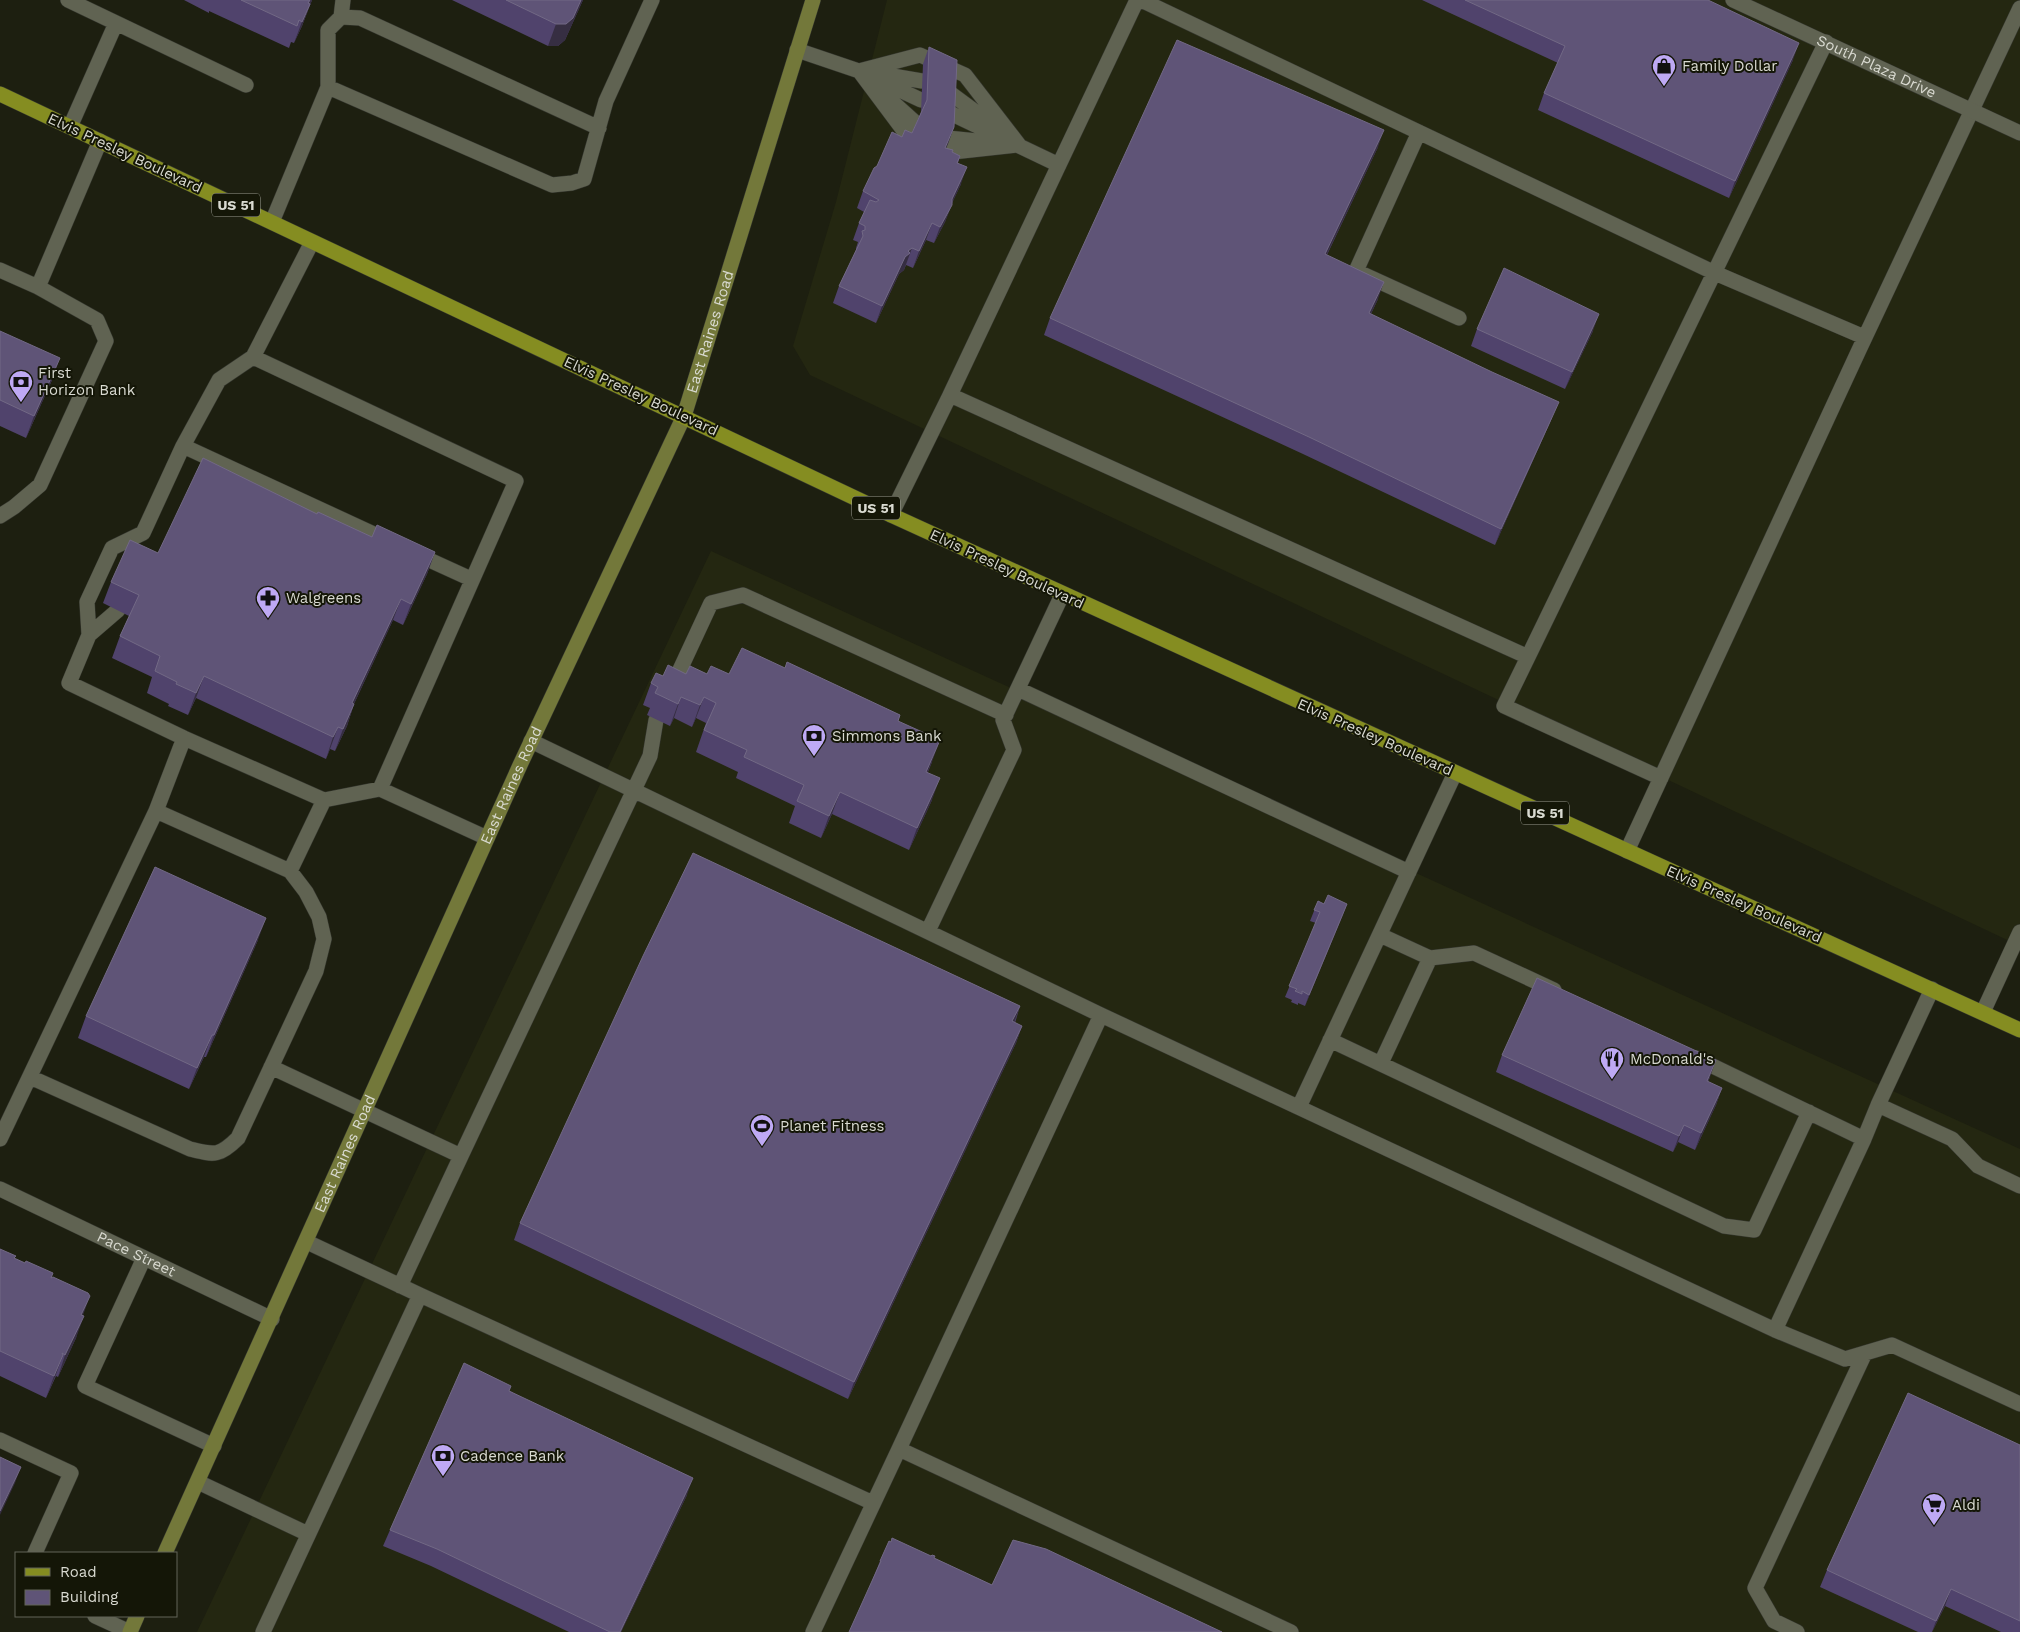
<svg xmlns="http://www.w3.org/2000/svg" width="2020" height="1632" viewBox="0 0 2020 1632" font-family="'Work Sans',sans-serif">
<rect width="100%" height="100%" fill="#1d1f10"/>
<path fill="#242711" d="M887,0H2020V946L810,375L793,346L836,202Z
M711,551L2020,1149V1632H197Z"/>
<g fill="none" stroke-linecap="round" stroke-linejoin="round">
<g stroke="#35372f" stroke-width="16">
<path id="lane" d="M68,0L246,85
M1137,0L950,395L1528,657L1826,42
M1141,0L1715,273L1864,337
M341,17L343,0
M797,50L859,71L921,100
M859,71L920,55L965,75L1019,145
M860,72L910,139
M875,73L922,81
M328,87V30L341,17L360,18L599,128
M950,93L996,127
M887,97L917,124
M950,113L1059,165
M70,127L116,23
M1419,132L1356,271L1459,318
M948,138L987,142
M944,153L1017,145
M272,222L328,87L552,185L572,183L584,179L606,101L652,0
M312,242L253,357L219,380L183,446L143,533L112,548L87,602L89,635L69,683L184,738L324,800L380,789L487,838
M0,270L38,287
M253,357L516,481L380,789
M183,446L391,542
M891,515L950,395
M0,516L14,507L40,485L106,341L97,320L38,287L100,141
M414,553L471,579
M89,635L118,610
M1528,657L1504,706L1661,778
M671,689L711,603L743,595L1006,715
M1018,689L1409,872
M531,741L1101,1015L1775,1330L1845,1359L1892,1345L2020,1404
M156,811L290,871
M1627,851L1859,350L2020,8
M928,931L1014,750L1003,720L1062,595
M1380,935L1430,958L1474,953L1554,990
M1330,1040L1724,1226L1754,1230L1809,1112
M1696,1058L1864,1139L1878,1105L1932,989
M1381,1063L1430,958
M271,1067L461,1156L400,1286
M30,1077L190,1149C214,1155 219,1157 238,1138L316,971L324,939L319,917L306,892L290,871L324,800
M1878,1105L1952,1139L1978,1166L2020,1186
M1299,1107L1455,773
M0,1139L156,811L184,738
M461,1156L650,756L656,720
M144,1258L85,1386L214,1446
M420,1295L873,1503
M1775,1330L1864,1139
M0,1440L71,1473L35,1553
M899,1449L1101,1015
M198,1482L308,1534
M95,1616L130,1632
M263,1632L420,1295L307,1242
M813,1632L899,1449L1291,1632
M1797,1632L1774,1621L1755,1588L1865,1353"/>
</g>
<g stroke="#35372f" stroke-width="16">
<g id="street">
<path id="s1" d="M1733,0L2020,133"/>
<path d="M1983,1012L2020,932"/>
<path id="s2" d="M0,1189L272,1319"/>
</g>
</g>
<g stroke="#35372f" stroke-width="16">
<g id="secondary">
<path id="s3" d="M165,1553L521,763L684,416L813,0"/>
<path d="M130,1632L137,1616"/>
</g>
</g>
<g stroke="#35372f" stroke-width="16">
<path id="primary" d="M0,94L891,515L2020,1030"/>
</g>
<use href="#lane" stroke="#606352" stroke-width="15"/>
<use href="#street" stroke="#606352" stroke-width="15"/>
<use href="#secondary" stroke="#73783a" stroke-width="15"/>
<use href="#primary" stroke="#858d21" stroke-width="15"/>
</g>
<path fill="#50436c" d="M184,0H312L302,26L294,43L291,42L289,48L209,11V13Z
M452,0H583L565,40L558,46H548Z
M1422,0H1708L1793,60L1729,198L1538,110L1544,93L1558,63Z
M929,47L954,127L946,148L960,156L958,163L961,184L952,203L945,222L934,243L926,240L913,268L906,265L904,270L899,274L876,323L833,303L839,286L856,250V248L858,242L853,240L859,223L864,212L857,208L863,191L877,166L902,137L912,133L921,112L923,64Z
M1378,147L1327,255L1378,299L1371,314L1552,418L1495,545L1303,454L1044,335L1050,318Z
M1477,329L1593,331L1565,389L1471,346Z
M0,331L52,380L26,438L0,426Z
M317,514L372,537L435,552L427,574L403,625L393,620L354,704L347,726L335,751L330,749L326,759L196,698L188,715L168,706L169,704L147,693L152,677L112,658L120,636L129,616L103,603L111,582L158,553Z
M785,668L900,715L898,721L932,762L928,772L932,800L909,850L832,814L821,838L789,823L795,806L736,778L738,772L696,752L706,723L696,718L692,727L674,718L670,726L647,715L650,708L643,705L651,683L663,676L686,674H729Z
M1318,901L1324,904H1347L1305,1006L1298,1003V1005L1291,1002L1292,1000L1285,997L1316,923L1310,921Z
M258,940L206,1057H204L189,1089L78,1038L86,1016Z
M1020,1006L1015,1023L1022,1026L1016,1043L848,1399L514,1240L520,1223Z
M1502,1055L1710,1077L1708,1082L1722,1088L1716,1105L1695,1150L1678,1142L1673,1152L1496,1072Z
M0,1249L15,1259L51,1278L82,1315L76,1338L58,1377L56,1376L46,1398L0,1376Z
M510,1391L687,1495L621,1632H569L431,1566L383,1546L390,1530Z
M2020,1445V1632H2001L1945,1606L1932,1632H1918L1820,1587L1827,1570Z
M934,1558L992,1585L872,1581L880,1561Z"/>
<path fill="#362e42" d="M310,0H312L302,26L294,43Z
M581,0H583L565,40L558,46H548L556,24Z
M1799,43L1793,60L1729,198L1735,181Z
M954,127L948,144L939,165L945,148Z
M1384,130L1378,147L1319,271L1325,254Z
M967,167L961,184L946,216L952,199Z
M952,205L945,222L934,243L940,227Z
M932,223L926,240L913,268L919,251Z
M912,248L904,270L899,274L876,323L882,306L908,251Z
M1384,282L1378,299L1363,330L1369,313Z
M1599,314L1593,331L1565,389L1572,372Z
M60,358L52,380L26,438L34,416Z
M1559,402L1552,418L1495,545L1501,529Z
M435,552L427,574L403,625L411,604Z
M401,599L393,620L344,725L352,703Z
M204,676L196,698L188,715L196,693Z
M681,697L674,718L670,726L678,704Z
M704,697L696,718L692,727L700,705Z
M354,704L347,726L335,751L343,729Z
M338,727L330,749L326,759L333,737Z
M940,740L932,762L918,794L926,772Z
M940,778L932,800L909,850L917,828Z
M840,792L832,814L821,838L829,816Z
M1347,904L1343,915L1305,1006L1309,995Z
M266,918L258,940L206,1057L214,1035Z
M1020,1006L1014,1023L1012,1021Z
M1022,1026L1016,1043L848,1399L854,1382Z
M212,1035L204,1057L189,1089L197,1068Z
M1716,1060L1710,1077L1701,1098L1707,1081Z
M1722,1088L1716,1105L1695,1150L1701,1133Z
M1684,1125L1678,1142L1673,1152L1679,1136Z
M90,1296L82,1318L81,1315Z
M84,1316L76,1338L58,1377L65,1355Z
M63,1355L55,1377L46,1398L54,1376Z
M21,1467L15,1483L0,1515V1511Z
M693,1478L687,1495L621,1632H620Z
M1951,1589L1945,1606L1932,1632L1936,1621Z"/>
<path fill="#5f5477" stroke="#726985" d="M241,0H310L308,3L310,4L302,22L299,20L297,26Z
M506,0H581L573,18L566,24H556Z
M1465,0H1708L1799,43L1735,181L1544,93L1565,46Z
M1177,40L1384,130L1325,254L1384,282L1369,313L1492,372L1559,402L1501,529L1309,437L1050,318Z
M929,47L957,60L954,127L945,148L953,150L952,152L960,156L957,163L967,167L952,199V205L940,227L932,223L919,251L912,248L908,251L910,253L905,257L882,306L839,286L863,236L862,231L865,230V226L859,223L870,200L876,202L879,200L863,191L874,168L877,166L892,132L902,137L905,130L912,133L927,100Z
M1504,268L1599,314L1572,372L1477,329Z
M0,331L60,358L34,416L0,400Z
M203,458L317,514L318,512L372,537L377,525L435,552L411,604L401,599L352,703L354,704L343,729L338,727L333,737L204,676L196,693L176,684L177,682L155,671L160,656L120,636L139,595L111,582L130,540L158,553Z
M742,648L785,668L787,662L900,715L898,721L940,740L926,772L940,778L917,828L840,792L829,816L797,801L804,785L744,757L747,750L704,730L716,703L704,697L700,705L681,697L678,704L655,693L658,687L651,683L656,673L663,676L668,665L686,674L690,666L707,674L711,666L729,674Z
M693,853L1020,1006L1012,1021L1022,1026L854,1382L520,1223L643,956Z
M155,867L266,918L214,1035H212L197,1068L86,1016Z
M1328,895L1347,904L1309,995L1302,991V994L1295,991L1297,989L1289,986L1320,912L1314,910L1318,901L1324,904Z
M1537,978L1716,1060L1707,1081L1722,1088L1701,1133L1684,1125L1679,1136L1502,1055Z
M0,1249L16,1256L14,1258L25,1263L26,1261L53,1273L51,1278L53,1277L88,1293L90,1296L81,1315L84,1316L65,1355L62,1353L63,1355L54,1376L0,1351Z
M464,1363L511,1386L509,1391L693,1478L620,1632H610L437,1549L390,1530Z
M1908,1393L2020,1445V1621L1951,1589L1936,1621L1827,1570Z
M0,1457L21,1467L0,1511Z
M892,1538L931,1556L932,1555L935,1556L934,1558L992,1585L1013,1540L1046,1549L1222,1632H849L881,1561H880L889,1541L891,1542Z"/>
<defs>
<g id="shop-pin" transform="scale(1.25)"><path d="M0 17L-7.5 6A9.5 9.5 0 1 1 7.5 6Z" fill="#bea9f4" stroke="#141607"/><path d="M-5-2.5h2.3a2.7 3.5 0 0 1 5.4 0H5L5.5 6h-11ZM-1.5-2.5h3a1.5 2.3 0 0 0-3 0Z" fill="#111"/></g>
<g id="bank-pin" transform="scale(1.25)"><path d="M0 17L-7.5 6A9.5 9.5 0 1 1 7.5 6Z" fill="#bea9f4" stroke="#141607"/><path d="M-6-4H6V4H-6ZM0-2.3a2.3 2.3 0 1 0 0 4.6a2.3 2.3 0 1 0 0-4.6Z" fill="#111"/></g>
<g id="pharmacy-pin" transform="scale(1.25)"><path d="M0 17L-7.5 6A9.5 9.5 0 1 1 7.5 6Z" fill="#bea9f4" stroke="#141607"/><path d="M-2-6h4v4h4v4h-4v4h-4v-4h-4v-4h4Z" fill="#111"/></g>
<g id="restaurant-pin" transform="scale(1.25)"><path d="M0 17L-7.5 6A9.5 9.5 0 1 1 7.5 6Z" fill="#bea9f4" stroke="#141607"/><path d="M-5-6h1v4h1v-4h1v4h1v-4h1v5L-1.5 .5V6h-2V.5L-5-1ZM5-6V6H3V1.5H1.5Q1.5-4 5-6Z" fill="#111"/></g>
<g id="stadium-pin" transform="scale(1.25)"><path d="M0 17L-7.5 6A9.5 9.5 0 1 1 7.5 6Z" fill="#bea9f4" stroke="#141607"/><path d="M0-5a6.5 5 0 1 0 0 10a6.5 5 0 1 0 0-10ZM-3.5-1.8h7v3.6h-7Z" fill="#111"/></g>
<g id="supermarket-pin" transform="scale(1.25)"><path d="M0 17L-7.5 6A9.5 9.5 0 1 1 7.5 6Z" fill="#bea9f4" stroke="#141607"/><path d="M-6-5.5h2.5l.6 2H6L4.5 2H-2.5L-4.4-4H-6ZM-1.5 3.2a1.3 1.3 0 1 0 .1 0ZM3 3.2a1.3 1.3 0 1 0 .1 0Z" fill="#111"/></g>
</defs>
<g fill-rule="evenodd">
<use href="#shop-pin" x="1664" y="66"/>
<use href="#bank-pin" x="21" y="382"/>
<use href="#pharmacy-pin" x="268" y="598"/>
<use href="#bank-pin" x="814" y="736"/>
<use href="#restaurant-pin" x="1612" y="1059"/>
<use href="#stadium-pin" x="762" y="1126"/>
<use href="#bank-pin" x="443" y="1456"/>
<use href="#supermarket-pin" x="1934" y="1505"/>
</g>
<g text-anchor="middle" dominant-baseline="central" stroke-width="4" stroke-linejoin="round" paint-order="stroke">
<g fill="#141607" stroke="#9e9f94" stroke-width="1">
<rect x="212" y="193.5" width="48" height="23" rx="4"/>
<rect x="852" y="496.5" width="48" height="23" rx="4"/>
<rect x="1521" y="801.5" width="48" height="23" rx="4"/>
</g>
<g font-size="14" font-weight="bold" fill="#d9dad1">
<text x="236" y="205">US 51</text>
<text x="876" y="508">US 51</text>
<text x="1545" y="813">US 51</text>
</g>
<g font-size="15" fill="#d9dad1" stroke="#141607" text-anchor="start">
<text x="1682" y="66">Family Dollar</text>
<text x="38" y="373">First<tspan x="38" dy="17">Horizon Bank</tspan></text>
<text x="286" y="598">Walgreens</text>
<text x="832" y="736">Simmons Bank</text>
<text x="1630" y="1059">McDonald's</text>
<text x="780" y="1126">Planet Fitness</text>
<text x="460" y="1456">Cadence Bank</text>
<text x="1952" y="1505">Aldi</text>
</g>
<g font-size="15" fill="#d9dad1" stroke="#141607">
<text stroke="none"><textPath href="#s1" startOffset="158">South Plaza Drive</textPath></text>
<text transform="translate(125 153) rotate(25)">Elvis Presley Boulevard</text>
<text stroke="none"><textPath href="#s3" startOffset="1338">East Raines Road</textPath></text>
<text transform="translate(641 396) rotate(25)">Elvis Presley Boulevard</text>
<text transform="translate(1007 569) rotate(25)">Elvis Presley Boulevard</text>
<text transform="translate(1375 737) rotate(24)">Elvis Presley Boulevard</text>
<text stroke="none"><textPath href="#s3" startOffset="842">East Raines Road</textPath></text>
<text transform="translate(1744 904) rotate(24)">Elvis Presley Boulevard</text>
<text stroke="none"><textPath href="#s3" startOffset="438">East Raines Road</textPath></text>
<text stroke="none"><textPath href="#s2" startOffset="151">Pace Street</textPath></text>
</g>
</g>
<rect x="15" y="1552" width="162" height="65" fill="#141607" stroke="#636458"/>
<rect x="25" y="1568" width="25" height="8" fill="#858d21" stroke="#636458"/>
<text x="60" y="1577" font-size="15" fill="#d9dad1">Road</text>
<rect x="25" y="1590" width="25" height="15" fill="#5f5477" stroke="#636458"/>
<text x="60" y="1602" font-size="15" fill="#d9dad1">Building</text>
</svg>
